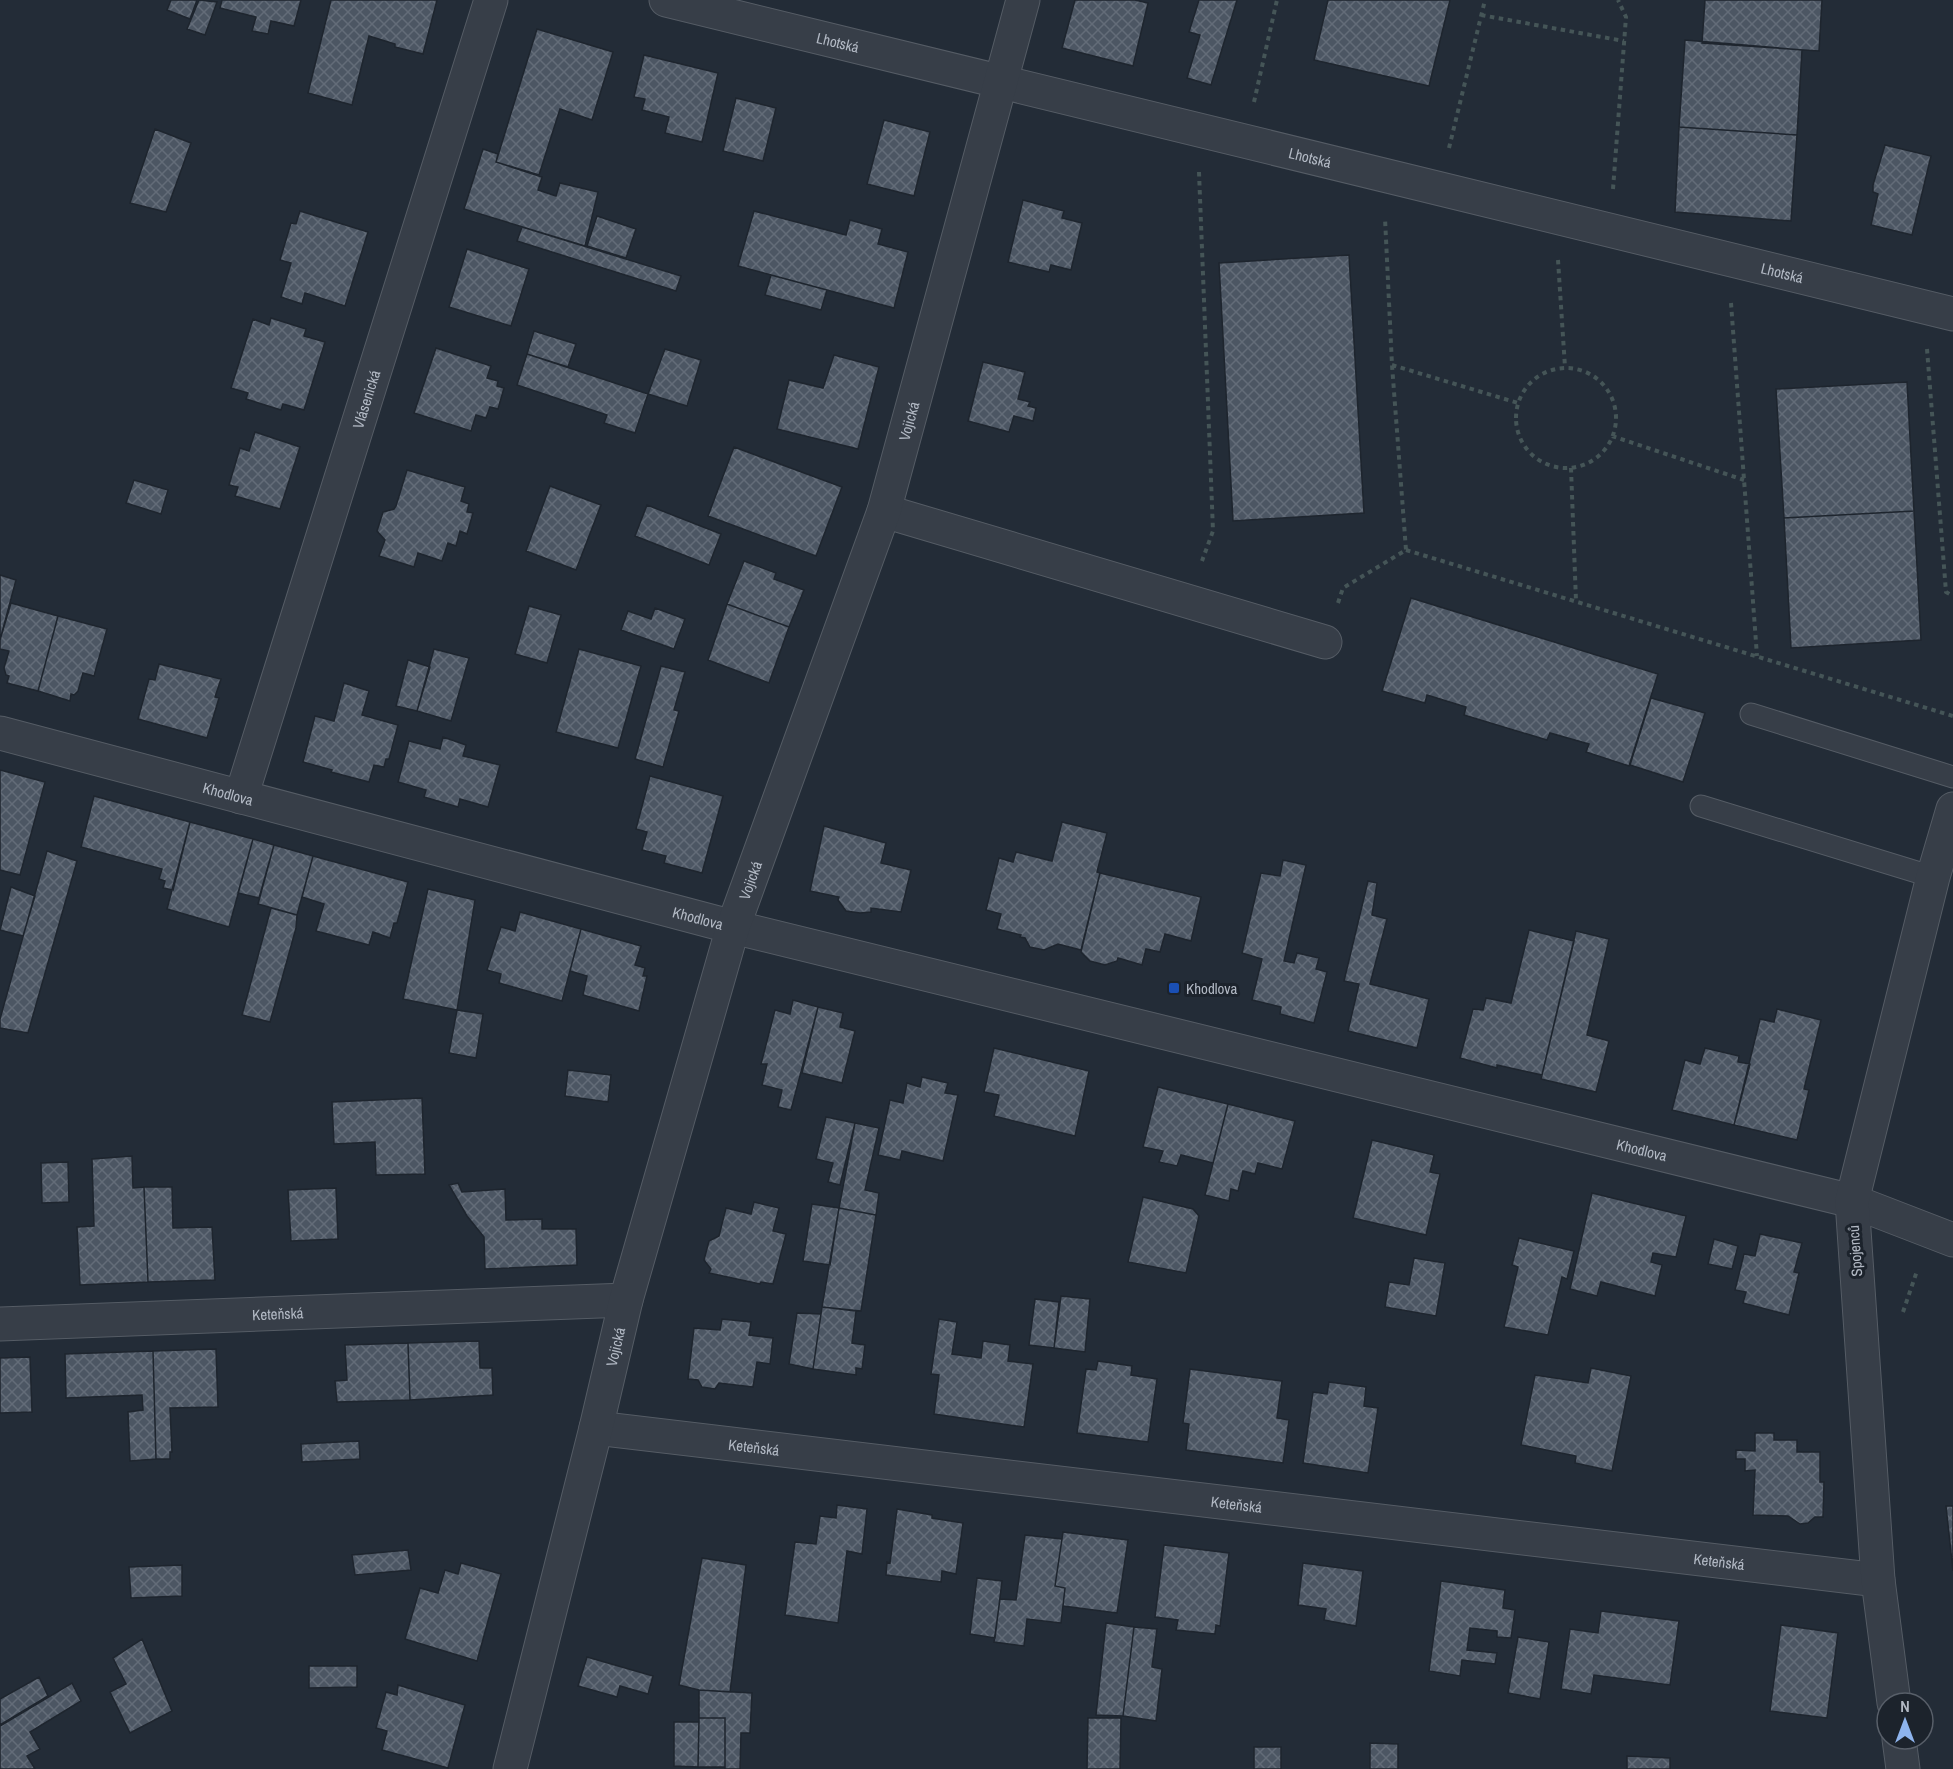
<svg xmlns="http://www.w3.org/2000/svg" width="1953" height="1769" viewBox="0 0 1953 1769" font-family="'Archivo Narrow',sans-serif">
<defs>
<pattern id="building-cross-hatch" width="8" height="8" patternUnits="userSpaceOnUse" patternTransform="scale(1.5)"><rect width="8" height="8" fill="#4c5663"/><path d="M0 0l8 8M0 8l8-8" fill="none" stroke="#636c78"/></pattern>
</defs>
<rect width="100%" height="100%" fill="#232c37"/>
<path fill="url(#building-cross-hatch)" stroke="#1e252e" stroke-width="1.5" d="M171,0H197L190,19L167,10Z
M199,0L217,2L205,35L187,29Z
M222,0H301L294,26L271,21L268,34L252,31L256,17L220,8Z
M331,0H437L423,54L395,47V44L369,36L352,105L308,93Z
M1075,0H1135L1148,3L1133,66L1062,48Z
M1199,0H1237L1211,85L1187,78L1200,35L1189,32Z
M1328,0H1450L1429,86L1314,60Z
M1705,0H1822L1819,51L1702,43Z
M537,29L613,52L592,120L560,109L539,175L496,162Z
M1685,40L1802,50L1797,135L1679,127Z
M644,55L718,73L702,142L665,133L669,117L642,110L645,99L634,97Z
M736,98L776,108L763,161L723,151Z
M884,120L930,132L914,196L867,184Z
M1679,127L1797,135L1791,221L1675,212Z
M155,129L191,143L166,212L130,203Z
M1885,145L1931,156L1912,235L1871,225L1878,194L1873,192V185Z
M483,149L498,154L496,162L542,177L538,190L556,196L560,183L598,192L585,246L464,209Z
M1023,200L1064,211L1062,218L1082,223L1071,270L1051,265L1049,272L1008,262Z
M300,211L368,232L345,306L305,293L302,304L281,297L291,263L280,260L291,223L296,224Z
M754,211L846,235L850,220L882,229L878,244L908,252L894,308L738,266Z
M597,216L636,229L626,258L587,246Z
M522,227L681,276L676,291L517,241Z
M467,249L529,269L511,326L449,307Z
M1349,255L1364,513L1233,521L1219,263Z
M771,275L827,290L821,310L765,295Z
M271,318L306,329L304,336L325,342L304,410L283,404L281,410L246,399L248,393L231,388L253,319L269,325Z
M534,331L576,344L568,367L527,354Z
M436,348L491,366L487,378L498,381L497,386L504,388L498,409L490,407L486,418L476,415L471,431L414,413Z
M665,349L701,360L687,406L648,394Z
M527,354L648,394L635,433L604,423L607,415L517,385Z
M834,355L879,367L858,449L777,429L789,380L823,388Z
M983,362L1025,372L1018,399L1030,402L1028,406L1036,408L1033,421L1014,416L1009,432L968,421Z
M1907,382L1914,511L1784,518L1776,389Z
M255,432L300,447L280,509L235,496L238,487L229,485L240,448L249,451Z
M734,447L842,487L816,556L708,516Z
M407,470L465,487L461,501L469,504L467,512L473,513L467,534L460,531L456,546L448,543L442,561L418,553L414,567L379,556L385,540L377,531L383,512L394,509L396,506Z
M134,480L168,490L161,514L126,503Z
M550,486L601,505L576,570L526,551Z
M647,505L721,534L709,565L635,536Z
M1914,511L1921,640L1791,648L1784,518Z
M744,561L776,573L774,579L804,590L789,627L727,604Z
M0,575L16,580L0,640Z
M1411,598L1658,674L1629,766L1586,752L1589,744L1550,733L1547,740L1464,715L1466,707L1427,695L1425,703L1382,691Z
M11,603L58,616L38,691L7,683L9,676L6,675L4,668L9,651L0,649V640Z
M727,604L789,627L769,683L708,660Z
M529,606L561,615L547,663L515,654Z
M655,608L685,619L674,649L621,630L628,611L651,619Z
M58,616L107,629L94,676L83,673L78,691L74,695L71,694L70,701L38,691Z
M434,649L469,658L451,721L417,711Z
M579,649L641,666L618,748L556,732Z
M408,660L430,667L417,711L396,706Z
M159,664L221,679L215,697L219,698L207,738L138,719L149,679L155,680Z
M661,666L685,672L674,710L679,711L663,767L635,759Z
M344,683L369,691L362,715L398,725L389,759H386L384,767L374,765L369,782L331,772L332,770L303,762L315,716L334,721Z
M1651,698L1705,713L1683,782L1630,765Z
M443,737L466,745L463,756L500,765L488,807L460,799L458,807L424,797L426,790L398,782L409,741L440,749Z
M0,770L45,782L20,875L0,870Z
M650,776L723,796L702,873L664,863L666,856L642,850L647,832L636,829Z
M94,796L190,822L173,890L163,888L165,881L159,879L162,869L81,847Z
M190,822L253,839L229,927L167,909Z
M1062,822L1107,833L1097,872L1100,873L1081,950L1058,944L1044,950L1030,947L1025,938L1020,937L1021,935L997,929L1001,914L986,910L999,858L1013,862L1016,852L1052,861Z
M824,826L886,843L881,863L911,870L901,912L871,908V912L860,913L846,911L838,900L839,897L810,891Z
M253,839L274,845L259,898L238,893Z
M274,845L313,856L297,915L258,904Z
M47,851L77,861L28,1033L0,1028V1019Z
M313,856L408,882L397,923H394L390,938L373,932L369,945L316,931L324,904L302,897Z
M1283,860L1306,865L1284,961L1294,963L1297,953L1319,958L1316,969L1327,972L1314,1023L1280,1014L1281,1007L1252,1000L1262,959L1242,953L1261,873L1280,876Z
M1100,873L1201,897L1191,941L1165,934L1160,952L1146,949L1142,965L1118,958L1117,961L1105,965L1090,961L1081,952Z
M1368,881L1377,883L1372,915L1387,919L1370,984L1429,999L1417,1048L1348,1031L1359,984L1344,981Z
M11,887L35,896L23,936L0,930Z
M428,889L475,900L457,1010L403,999Z
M271,908L297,915L296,928L270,1022L242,1015Z
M520,912L581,929L562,1001L499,983L501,974L487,970L501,927L515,931Z
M581,929L641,946L635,965L645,968L643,976H647L639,1011L583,995L587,976L570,971Z
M1529,930L1574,941L1542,1075L1497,1065V1068L1460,1058L1473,1009L1483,1010L1486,998L1511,1003Z
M1576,931L1609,939L1587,1035L1609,1041L1596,1092L1541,1079Z
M793,1000L818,1007L791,1110L778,1107L782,1090L762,1085L767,1064H761L775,1010L790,1014Z
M818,1007L843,1013L840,1027L855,1031L842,1083L802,1073Z
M1777,1009L1821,1020L1804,1089L1809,1090L1797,1140L1734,1125L1760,1019L1774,1022Z
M457,1010L483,1014L476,1058L449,1053Z
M994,1048L1089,1071L1075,1136L994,1116L999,1095L984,1092Z
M1705,1048L1739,1056L1738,1062L1750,1064L1734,1125L1672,1110L1685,1060L1700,1064Z
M568,1070L611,1075L608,1102L565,1096Z
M922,1077L948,1083L945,1093L958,1095L943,1161L902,1151L900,1160L878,1155L890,1100L903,1103L907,1083L920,1087Z
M1158,1087L1228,1104L1213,1163L1181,1155L1177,1166L1159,1162L1163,1151L1143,1147Z
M422,1098L425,1174L376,1175L375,1142L334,1144L332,1102Z
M1228,1104L1295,1121L1282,1169L1258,1163L1255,1174L1243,1171L1238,1191L1231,1189L1229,1201L1205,1195Z
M826,1117L855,1123L840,1185L828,1182L833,1163L816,1159Z
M855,1123L879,1128L865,1190L879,1193L876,1215L839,1208Z
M1372,1140L1434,1155L1430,1172L1440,1174L1426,1235L1353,1218Z
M132,1156L133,1188L144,1187L148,1282L80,1285L77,1227L94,1226L92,1159Z
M68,1162L69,1202L42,1203L41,1163Z
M458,1183L462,1192L505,1189L506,1220L542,1219V1229H576L577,1265L485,1269L484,1237L467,1216L449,1185Z
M144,1187H172L173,1228L212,1227L215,1280L148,1282Z
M336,1188L338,1239L291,1241L288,1190Z
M1592,1193L1686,1216L1676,1257L1653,1253L1651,1262L1662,1265L1655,1296L1601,1282L1597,1296L1570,1289Z
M1143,1197L1193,1209L1199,1216L1186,1273L1128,1262Z
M754,1202L779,1208L773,1231L786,1234L773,1284L761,1282L760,1284L709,1273L711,1269L704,1260L709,1241L719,1236L726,1208L751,1214Z
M812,1204L839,1208L830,1265L803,1261Z
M839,1208L876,1215L861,1311L822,1307Z
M1760,1234L1802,1243L1794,1272L1799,1273L1789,1315L1743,1303L1746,1292L1735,1290L1744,1254L1755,1256Z
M1519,1238L1574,1251L1567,1279L1562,1277L1548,1335L1504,1327L1518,1267L1512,1265Z
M1714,1239L1738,1246L1732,1269L1708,1264Z
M1414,1258L1445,1263L1436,1316L1385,1307L1389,1282L1409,1285Z
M1061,1296L1090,1299L1085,1352L1054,1348Z
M1035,1299L1059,1302L1054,1348L1029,1345Z
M822,1307L856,1311L852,1343L865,1345L862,1369L856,1368V1375L813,1369Z
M797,1313L821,1314L813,1369L789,1364Z
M722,1319L751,1322L749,1335L773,1338L770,1364L757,1362L753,1387L719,1383L715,1389L702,1387L698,1380L688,1379L694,1328L720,1330Z
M939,1319L957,1322L952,1354L981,1358L983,1341L1010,1345L1008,1361L1033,1364L1024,1427L934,1414L939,1375L931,1374Z
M479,1341L480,1368H492L493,1395L410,1400L408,1343Z
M408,1343L410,1400L337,1402L335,1381L347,1380L345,1345Z
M216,1349L218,1407L170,1408L172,1452H170V1459H156L153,1351Z
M153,1351L156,1459L130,1461L128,1412L143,1410L142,1395L66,1398L65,1354Z
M30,1357L32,1412L0,1413V1358Z
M1098,1361L1132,1366L1131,1375L1157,1379L1148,1442L1077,1433L1086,1369L1096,1370Z
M1591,1368L1631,1376L1612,1471L1575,1463L1576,1456L1521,1445L1535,1375L1588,1383Z
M1190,1369L1282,1381L1277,1418L1289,1420L1283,1463L1186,1450L1189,1424L1183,1423Z
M1329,1382L1366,1387L1364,1406L1378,1408L1368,1473L1303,1463L1313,1392L1327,1394Z
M1755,1433H1774V1440H1797V1452H1820V1482H1824L1823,1517H1815L1808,1523L1800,1524L1788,1516L1753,1515L1755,1470L1745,1471V1459H1736V1450L1755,1451Z
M359,1441L360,1459L302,1462L301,1444Z
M837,1505L867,1509L862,1554L847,1551L838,1623L785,1615L795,1542L816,1544L820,1516L836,1518Z
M1946,1506H1953V1571Z
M897,1509L932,1515V1518L963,1523L956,1574L942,1571L941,1582L886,1575L887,1562L890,1563Z
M1063,1532L1128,1540L1117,1613L1063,1606L1065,1588L1055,1586Z
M1025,1535L1062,1539L1055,1586L1065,1588L1061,1623L1027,1619L1024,1646L994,1642L1000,1599L1016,1600Z
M1164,1545L1229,1553L1220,1626L1216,1625L1215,1634L1176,1630L1178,1620L1155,1617Z
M408,1550L411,1570L355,1575L352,1555Z
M702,1558L746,1565L730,1692L699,1690L679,1685Z
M461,1563L501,1574L477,1661L405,1639L420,1588L438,1593L445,1570L458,1574Z
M1303,1563L1363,1571L1356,1626L1324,1620L1326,1609L1298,1605Z
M182,1565V1596L131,1598L129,1567Z
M977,1578L1002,1581L995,1638L970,1634Z
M1441,1581L1505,1590L1503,1608L1515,1610L1511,1638L1497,1637V1631L1470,1628L1467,1650L1497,1653L1495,1664L1462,1660L1460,1676L1429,1671Z
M1601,1611L1679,1621L1670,1685L1594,1675L1591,1694L1561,1689L1570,1629L1598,1633Z
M1106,1623L1134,1627L1123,1716L1096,1715Z
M1781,1625L1838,1633L1827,1718L1770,1711Z
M1134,1627L1157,1629L1152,1667L1162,1669L1156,1721L1123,1716Z
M1518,1637L1549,1642L1540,1699L1508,1693Z
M142,1639L172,1711L130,1733L110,1692L126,1684L113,1658Z
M587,1657L653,1676L648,1694L620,1686L617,1697L578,1686Z
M309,1666H357V1687L309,1688Z
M39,1677L48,1696L0,1725V1699Z
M72,1683L81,1701L30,1732L40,1749L27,1756L35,1769H0V1726Z
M398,1685L465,1705L448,1768L382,1750L387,1731L376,1728L386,1692L397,1695Z
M699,1690L752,1693L750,1733H741L740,1769H725V1718H699Z
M699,1718H725V1767H698Z
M1088,1718H1121L1120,1769H1087Z
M674,1722H699L698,1767L674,1766Z
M1370,1743L1398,1744V1769H1370Z
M1254,1747H1281V1769H1254Z
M1627,1756L1670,1758V1769H1627Z"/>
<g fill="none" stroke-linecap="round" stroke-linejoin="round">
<g stroke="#555c65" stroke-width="23">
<path id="service" d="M1751,714L1953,777
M1701,806L1933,877"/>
</g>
<g stroke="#555c65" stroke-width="35">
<g id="minor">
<path id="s1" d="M666,0L1953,314"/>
<path d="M884,511L1325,642"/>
<path id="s2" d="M0,733L733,927L1852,1201L1953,1240"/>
<path id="s3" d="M241,797L491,0"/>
<path id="s4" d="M0,1324L626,1300"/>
<path id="s5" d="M596,1428L1878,1580"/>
<path d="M1894,1703L1878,1580L1852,1201L1933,877L1953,809"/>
<path d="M1899,1739L1903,1769"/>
<path id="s6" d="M510,1769L596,1428L626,1300L733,927L884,511L1023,0"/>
</g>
</g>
<path stroke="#455557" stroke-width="4" stroke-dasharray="4.5 4.5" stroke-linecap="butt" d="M1481,15L1624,41
M1254,102L1277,0
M1449,148L1485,0
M1199,172L1213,531L1202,561
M1613,189L1626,17L1618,0
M1558,260L1565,367
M1731,303L1757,656
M1927,349L1946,592L1953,596
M1392,365L1518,403
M1516 418a50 50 0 1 1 100 0a50 50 0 1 1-100 0Z
M1612,436L1744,480
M1571,468L1576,601
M1406,550L1953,716
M1338,603L1343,588L1406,550L1392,365L1385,218
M1903,1312L1917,1271"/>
<use href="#service" stroke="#373e48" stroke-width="21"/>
<use href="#minor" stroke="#373e48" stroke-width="33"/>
</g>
<rect fill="#1a4fb4" stroke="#1c232c" stroke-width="2" x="1168" y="982" width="12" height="12" rx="3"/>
<g text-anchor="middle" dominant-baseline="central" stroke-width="6" stroke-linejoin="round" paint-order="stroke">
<g font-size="15" fill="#b2b9c4" stroke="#1c232c">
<text stroke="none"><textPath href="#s1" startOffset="177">Lhotská</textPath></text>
<text stroke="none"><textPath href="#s1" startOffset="663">Lhotská</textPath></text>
<text stroke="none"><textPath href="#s1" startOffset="1149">Lhotská</textPath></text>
<text stroke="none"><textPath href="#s3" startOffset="417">Vlásenická</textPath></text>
<text stroke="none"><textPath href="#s6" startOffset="1407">Vojická</textPath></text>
<text stroke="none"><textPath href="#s2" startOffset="236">Khodlova</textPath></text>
<text stroke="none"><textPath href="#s6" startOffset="921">Vojická</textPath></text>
<text stroke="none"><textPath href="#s2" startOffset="722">Khodlova</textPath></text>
<text stroke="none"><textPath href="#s2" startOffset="1694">Khodlova</textPath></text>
<text transform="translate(1855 1251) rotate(-94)">Spojenců</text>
<text stroke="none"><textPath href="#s4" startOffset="278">Keteňská</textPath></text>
<text stroke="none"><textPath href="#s6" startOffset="435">Vojická</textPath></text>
<text stroke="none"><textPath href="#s5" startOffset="159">Keteňská</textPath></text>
<text stroke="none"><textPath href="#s5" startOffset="645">Keteňská</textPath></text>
<text stroke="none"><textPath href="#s5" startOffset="1131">Keteňská</textPath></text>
</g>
<g font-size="15" fill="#b2b9c4" stroke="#1c232c" text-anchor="start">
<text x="1186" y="988">Khodlova</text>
</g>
</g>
<g transform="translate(1905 1721)"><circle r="28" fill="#1c232c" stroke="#585f69" stroke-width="1.5"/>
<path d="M0-4.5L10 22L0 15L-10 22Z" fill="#8eb4ed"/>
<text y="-9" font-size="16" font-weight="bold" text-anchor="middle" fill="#b2b9c4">N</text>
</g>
</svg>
